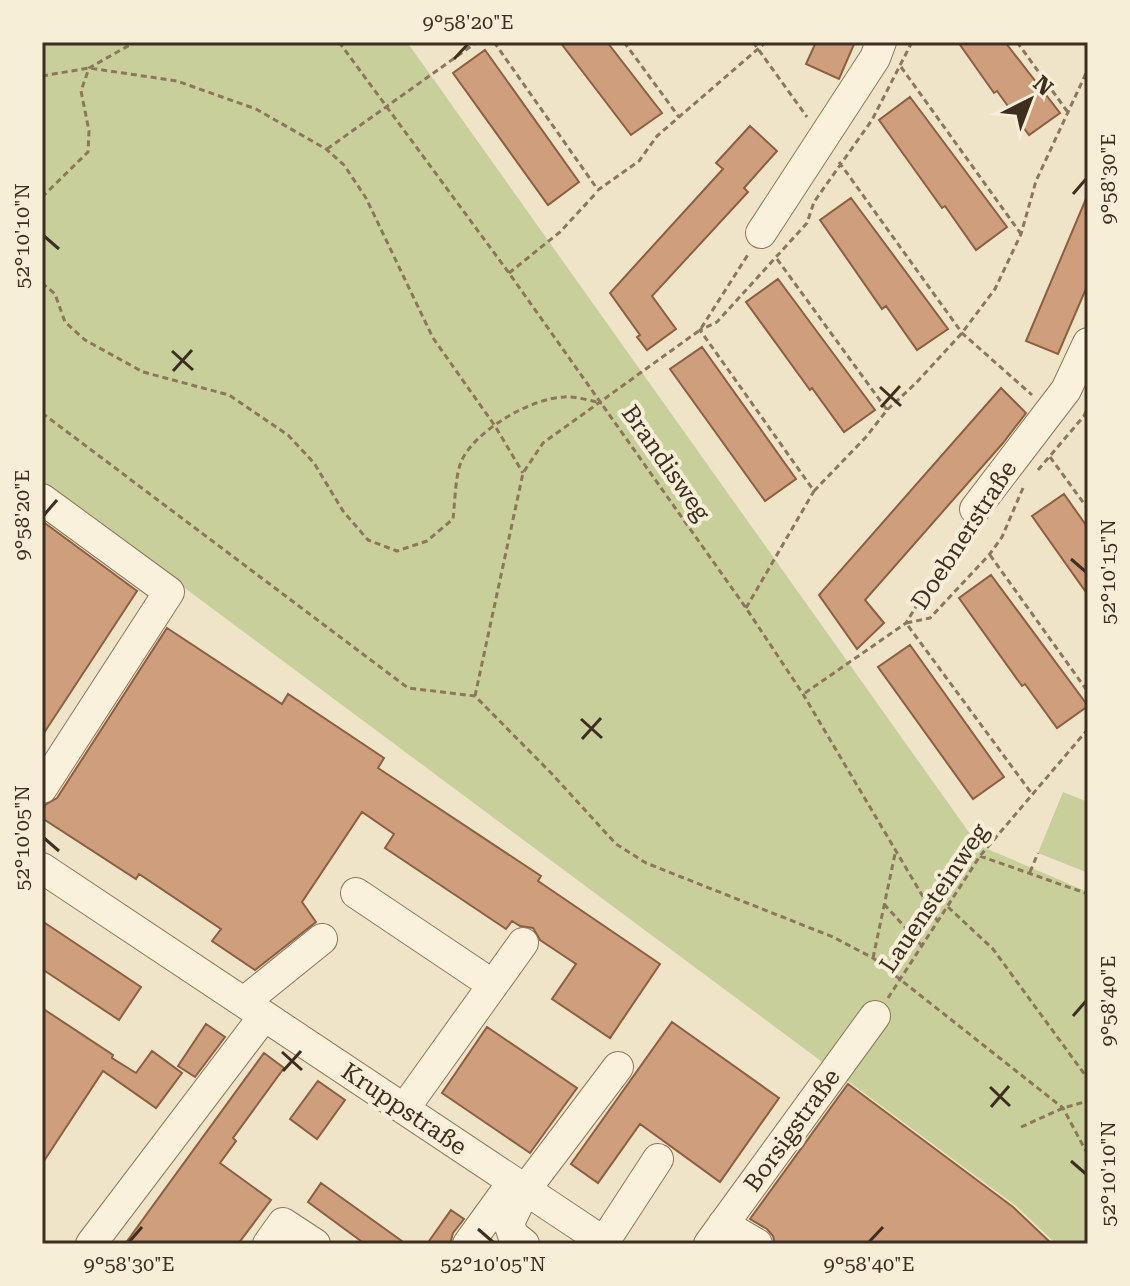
<svg xmlns="http://www.w3.org/2000/svg" width="1130" height="1286" font-family="'Roboto Serif',serif">
	<style>
		.green { fill: #c9cf9b }
		.building { fill: #cf9f7d; stroke: #8d5f41; stroke-width: 2 }
		.lines { fill: none; stroke-linecap: round; stroke-linejoin: round }
		.minor-casing { stroke: #8d765c; stroke-width: 32 }
		.path { stroke: #8d765c; stroke-width: 3; stroke-dasharray: 6 4; stroke-linecap: butt }
		.minor { stroke: #faf1dc; stroke-width: 30 }
		.ticks { fill: none; stroke: #3d2e20; stroke-width: 3 }
		.labels { text-anchor: middle; dominant-baseline: central; stroke-width: 8; stroke-linejoin: round; paint-order: stroke }
		.street-label { font-size: 24px; fill: #3d2e20; stroke: #f7eed8 }
		.neatline { fill: none; stroke: #3d2e20; stroke-width: 3 }
		.ticks-label { font-size: 20px; text-anchor: middle; fill: #3d2e20 }
	</style>
	<rect width="100%" height="100%" fill="#f0e4c8"/>
	<path class="green" d="M42 42H407L978 845 1088 892V1244H1056L1016 1206 42 482Z
		M1063 792 1088 802V873L1038 853Z"/>
	<path class="building" d="M560 42H607L662 113 631 135Z
		M816 42H855L839 79 806 64Z
		M958 42H1005L1060 113 1029 135 997 91 994 93Z
		M485 50 579 182 548 205 453 73Z
		M910 97 1007 227 976 250 945 206 942 208 879 120Z
		M750 126 777 151 744 188 748 192 652 296 676 329 647 350 637 337 640 335 610 293 723 169 716 163Z
		M1088 194V284L1058 354 1026 341Z
		M851 198 948 329 917 350 886 306 882 309 820 220Z
		M778 279 875 410 844 432 812 388 810 390 746 302Z
		M702 347 796 479 765 501 670 369Z
		M1001 388 1026 413 1003 443 865 600 884 623 857 649 819 595Z
		M1064 494 1088 528V595L1032 516Z
		M42 521 137 591 42 736Z
		M991 575 1088 706 1057 728 1025 684 1022 686 959 598Z
		M167 628 282 704 288 694 384 758 378 768 541 876 538 881 660 964 610 1038 552 999 576 964 540 940 533 928 520 926 512 921 506 929 385 848 394 834 362 812 302 902 316 922 255 970 212 941 221 929 139 874 136 879 42 818 45 805 57 798Z
		M910 645 1004 777 973 799 878 667Z
		M42 921 141 987 119 1020 42 969Z
		M42 1008 113 1055 112 1058 136 1073 152 1051 182 1073 156 1108 103 1071 42 1164Z
		M672 1022 779 1098 720 1182 640 1124 598 1183 571 1164Z
		M206 1024 225 1037 195 1077 178 1066Z
		M487 1027 577 1088 530 1153 442 1093Z
		M264 1053 284 1068 233 1138 236 1141 220 1163 271 1200 238 1244H125Z
		M318 1081 345 1100 317 1139 290 1119Z
		M848 1084 1013 1207 1052 1244H775L773 1236 767 1229 750 1219Z
		M321 1183 406 1244H365L308 1202Z
		M451 1210 464 1219 453 1233 450 1244H427Z"/>
	<g class="lines">
		<defs>
			<path id="minor" d="M761 233 875 58 881 42
				M42 499 169 592 42 788
				M975 509 1066 390 1088 343
				M42 868 607 1244
				M356 893 493 985
				M244 1002 322 939
				M404 1109 523 943
				M723 1224 757 1244
				M604 1242 658 1159
				M91 1244 264 1016
				M268 1244 283 1223 315 1244
				M468 1244 513 1182
				M524 1244 513 1235 509 1223 525 1190 618 1067
				M709 1244 875 1016"/>
		</defs>
		<use href="#minor" class="minor-casing"/>
		<path class="path" d="M339 42 509 273 746 608 803 694 938 922
			M494 42 598 190 639 161 657 136 766 42
			M624 42 679 117
			M753 42 807 117
			M912 42 872 120 814 202 807 223 717 322 700 330 814 491 866 437 887 410 916 383 962 333 995 289 1021 234 1036 181 1088 69
			M1017 42 1067 111
			M901 67 1021 234
			M42 76 89 68 177 81 256 109 326 149 344 165 366 198 433 338 495 426 523 473
			M327 149 477 42
			M839 162 962 333 1032 395
			M42 197 88 152 89 131 81 91 89 68 135 42
			M777 259 887 410
			M509 273 560 232 597 192
			M42 283 55 294 65 322 85 340 143 372 229 395 288 435 314 463 343 511 368 540 397 551 427 541 453 519C455 502 455 478 461 462 474 431 531 398 564 397 576 396 590 401 602 403
			M42 413 408 688 475 696 552 774 616 844 646 863 833 937 873 958 1063 1108 1088 1155
			M1050 457 1088 509
			M1038 470 1084 416 1088 407
			M1023 488 1002 537 989 555 930 618 906 623 1032 794
			M990 555 1088 692
			M746 608 814 491
			M805 693 906 623 963 530
			M475 696 523 473 543 443 700 330 749 253
			M980 856 1088 894
			M1030 872 1038 853
			M884 904 922 946
			M948 907 993 949 1088 1079
			M873 958 895 854
			M888 998 980 856 1088 729
			M1021 1127 1063 1108 1088 1101"/>
		<use href="#minor" class="minor"/>
	</g>
	<path class="ticks" d="M454 59 468 44M1073 194 1086 179M44 236 59 249M172 351 193 370M173 371 192 350M880 387 901 406M881 407 900 386M44 515 57 500M1071 559 1086 572M581 719 602 738M582 739 601 718M44 838 59 851M1073 1016 1086 1001M282 1052 302 1070M283 1071 301 1051M990 1087 1010 1106M991 1107 1009 1086M1071 1161 1086 1174M478 1229 493 1242M129 1242 142 1227M869 1242 883 1227"/>
	<g class="labels">
		<g class="street-label">
			<text transform="translate(666 463) rotate(55)">Brandisweg</text>
			<text transform="translate(964 535) rotate(-57)">Doebnerstraße</text>
			<text transform="translate(934 898) rotate(-56)">Lauensteinweg</text>
			<text transform="translate(404 1109) rotate(34)">Kruppstraße</text>
			<text transform="translate(792 1130) rotate(-54)">Borsigstraße</text>
		</g>
	</g>
	<rect width="1130" height="1286" fill="none" stroke="#f7eed8" stroke-width="88"/>
	<g transform="translate(1030 100) rotate(42)" stroke="#f7eed8" stroke-width="6" paint-order="stroke">
	<path d="M0-6L14 30L0 20L-14 30Z" fill="#3d2e20"/>
	<text y="-12" font-size="22" font-weight="bold" text-anchor="middle" fill="#3d2e20">N</text>
	</g>
	<rect x="44" y="44" width="1042" height="1198" class="neatline"/>
	<g class="ticks-label">
		<text x="468" y="29">9°58'20"E</text>
		<text transform="translate(1108 179) rotate(-90)" y="7">9°58'30"E</text>
		<text transform="translate(22 236) rotate(-90)" y="7">52°10'10"N</text>
		<text transform="translate(22 515) rotate(-90)" y="7">9°58'20"E</text>
		<text transform="translate(1108 572) rotate(-90)" y="7">52°10'15"N</text>
		<text transform="translate(22 838) rotate(-90)" y="7">52°10'05"N</text>
		<text transform="translate(1108 1001) rotate(-90)" y="7">9°58'40"E</text>
		<text transform="translate(1108 1174) rotate(-90)" y="7">52°10'10"N</text>
		<text x="129" y="1271">9°58'30"E</text>
		<text x="493" y="1271">52°10'05"N</text>
		<text x="869" y="1271">9°58'40"E</text>
	</g>
</svg>
